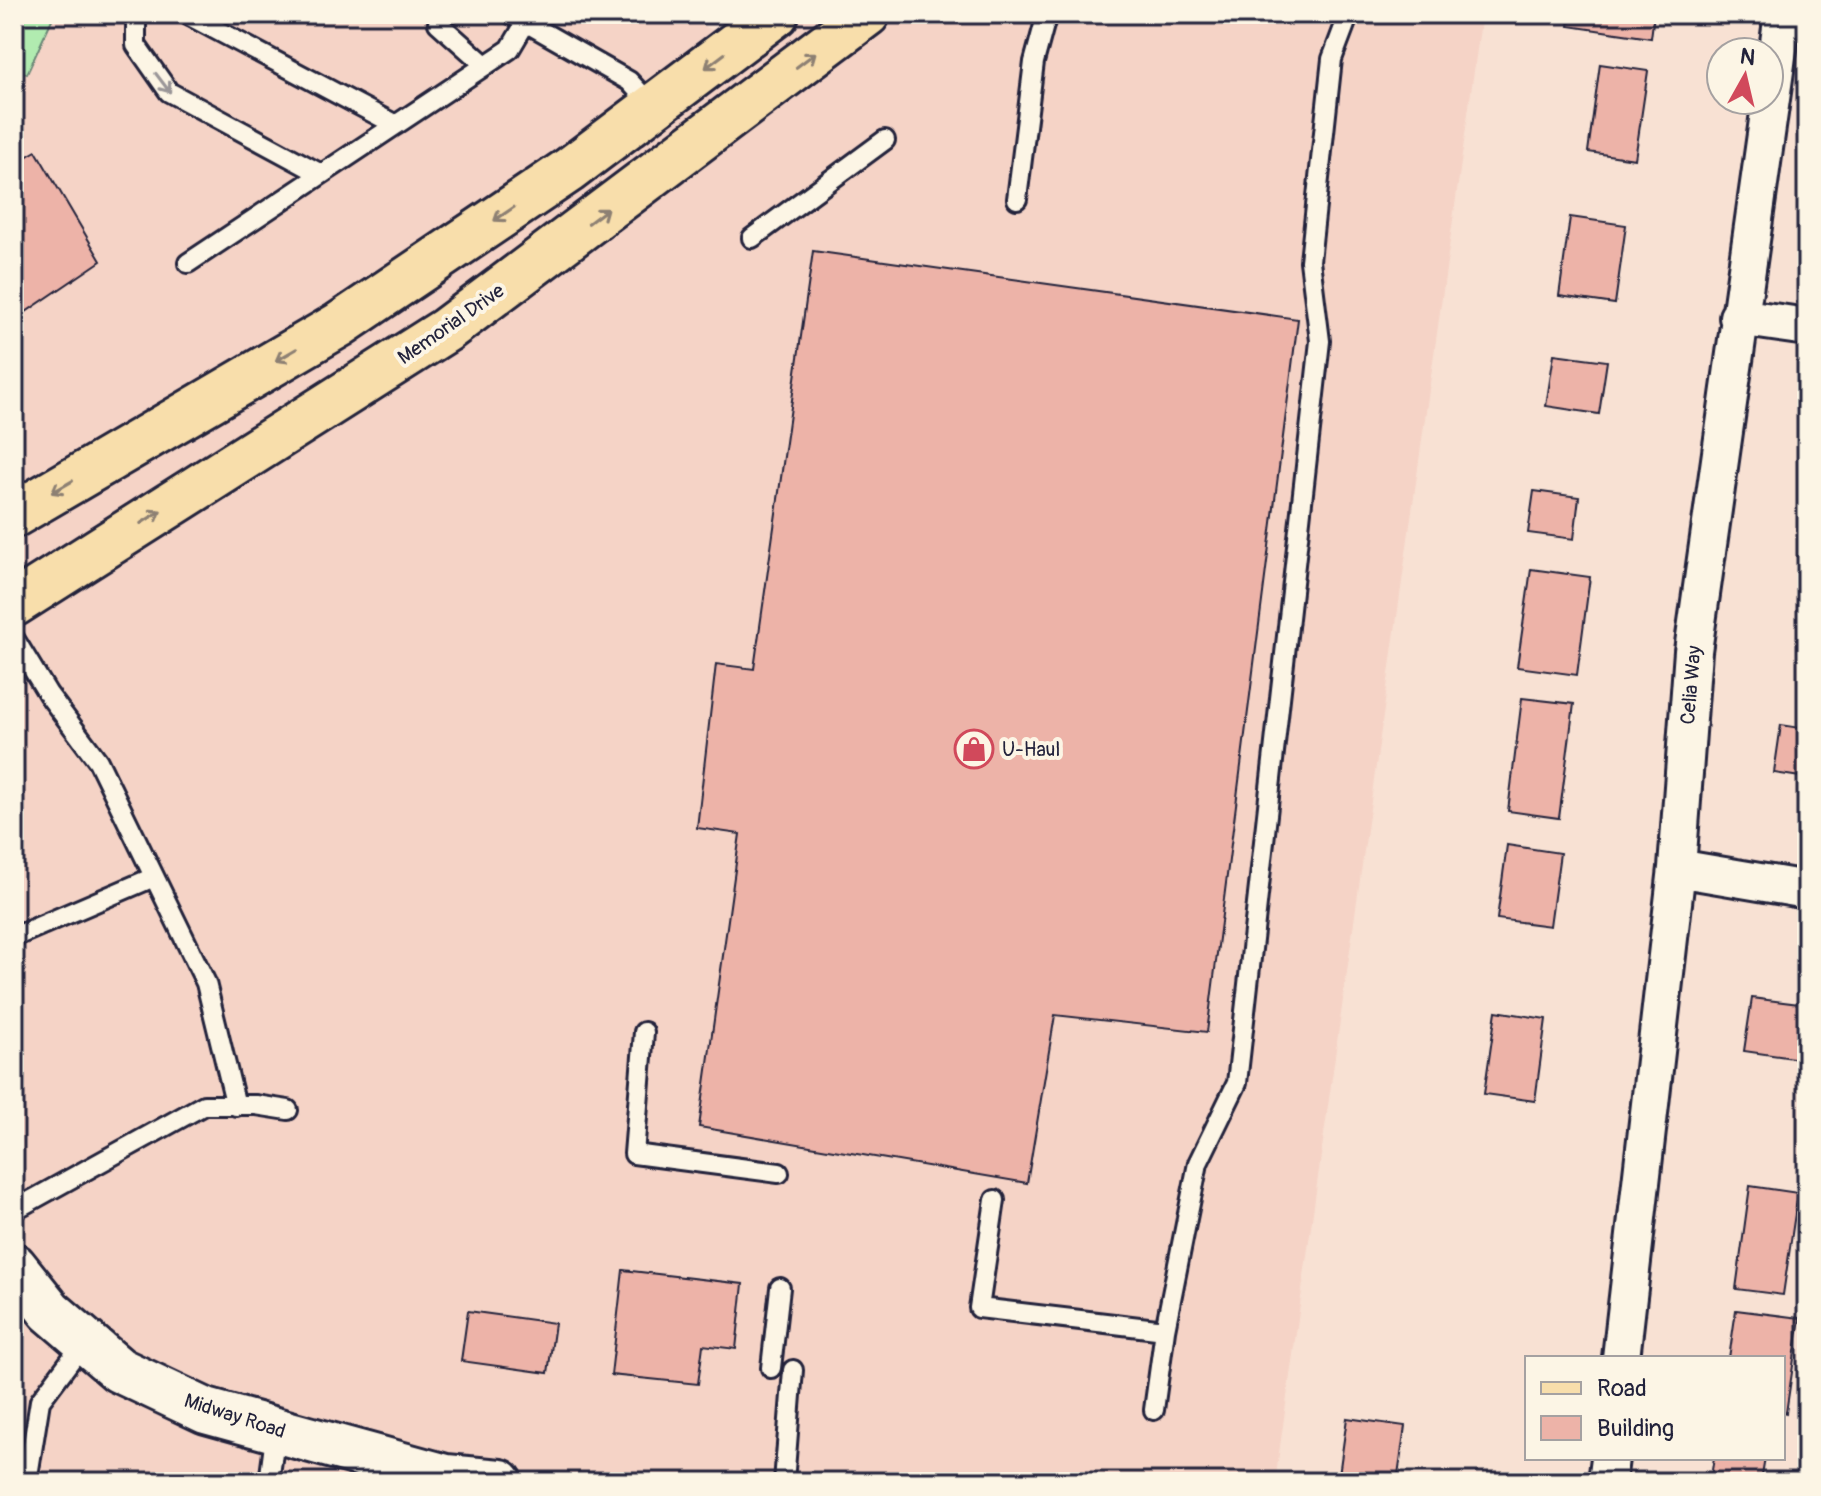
<svg xmlns="http://www.w3.org/2000/svg" width="1821" height="1496" font-family="Pangolin,sans-serif">
	<style>
		.built { fill: #f5d3c6 }
		.green { fill: #b1ebb0; stroke: #6a8676; stroke-width: 2 }
		.building { fill: #edb3a8; stroke: #22223b; stroke-width: 2 }
		.lines { fill: none; stroke-linecap: round; stroke-linejoin: round }
		.service-casing { stroke: #22223b; stroke-width: 24 }
		.minor-casing { stroke: #22223b; stroke-width: 42 }
		.tertiary-casing { stroke: #22223b; stroke-width: 50 }
		.primary-casing { stroke: #22223b; stroke-width: 50 }
		.service { stroke: #fcf5e5; stroke-width: 18 }
		.minor { stroke: #fcf5e5; stroke-width: 36 }
		.tertiary { stroke: #fcf5e5; stroke-width: 44 }
		.primary { stroke: #f8deab; stroke-width: 44 }
		.oneway { stroke: #8d8073 }
		.oneway2 { stroke: #9a9698 }
		.labels { text-anchor: middle; dominant-baseline: central; stroke-width: 8; stroke-linejoin: round; paint-order: stroke }
		.street-label { font-size: 20px; fill: #22223b; stroke: #fcf5e5 }
		.poi-label { font-size: 20px; fill: #22223b; stroke: #fcf5e5; text-anchor: start }
	</style>
	<rect width="100%" height="100%" fill="#f8e1d3"/>
	<filter id="ink" filterUnits="userSpaceOnUse"><feTurbulence type="fractalNoise" baseFrequency=".0125" numOctaves="2"/><feDisplacementMap in="SourceGraphic" scale="16" xChannelSelector="R" yChannelSelector="G"/><feConvolveMatrix kernelMatrix="1 2 1 2 8 2 1 2 1" color-interpolation-filters="sRGB"/></filter>
	<g filter="url(#ink)">
		<path class="built" d="M14 14H679L747 47 789 14H1482L1275 1482H14Z"/>
		<path class="green" d="M14 14 54 15 27 74 14 68Z"/>
		<path class="building" d="M1571 14H1654L1651 38 1569 26Z
			M1600 64 1648 71 1635 159 1588 152Z
			M36 151 101 261 14 320V164Z
			M1570 217 1626 225 1615 304 1559 296Z
			M813 251 1298 319 1207 1032 1055 1015 1027 1183 699 1127 740 834 697 828 716 664 754 669Z
			M1554 354 1607 361 1599 414 1546 406Z
			M1534 491 1579 497 1574 539 1528 533Z
			M1531 569 1590 577 1577 675 1517 667Z
			M1522 698 1574 704 1559 818 1508 811Z
			M1781 725 1807 729V778L1774 773Z
			M1507 845 1560 853 1550 926 1497 919Z
			M1752 998 1807 1005V1060L1744 1051Z
			M1496 1011 1546 1019 1535 1101 1484 1094Z
			M1750 1186 1798 1193 1783 1295 1736 1289Z
			M623 1270 743 1284 736 1349 703 1345 698 1384 611 1375Z
			M1736 1310 1800 1318 1786 1413 1783 1412V1358H1729Z
			M468 1311 555 1323 548 1373 461 1361Z
			M1347 1418 1405 1426 1397 1482H1338Z
			M1714 1458H1765L1761 1482H1710Z"/>
		<g class="lines">
			<defs>
				<path id="service" d="M136 14V45L169 92 321 174
					M186 14 396 125
					M511 14 629 81 654 108
					M438 23 485 65
					M1017 199 1034 62 1047 14
					M752 238 885 140
					M188 263 510 49 526 22
					M14 638 48 694 98 761 206 983 236 1106
					M14 937 154 877
					M644 1032 634 1154 779 1173
					M995 1200 979 1308 1165 1330
					M14 1210 204 1105H256L288 1110
					M771 1368 780 1288
					M1154 1410 1165 1330 1198 1163 1237 1083 1320 341 1310 261 1332 59 1349 14
					M27 1482 40 1401 85 1341
					M269 1482 276 1430
					M784 1482 793 1370"/>
				<path id="minor" d="M1738 317 1807 327
					M1677 868 1807 890
					M1621 1358 1677 868 1693 651 1783 14
					M1607 1482 1610 1458"/>
				<path id="tertiary" d="M14 1266 50 1311 119 1370 206 1411 446 1477 500 1482"/>
				<path id="primary" d="M14 515 339 325 569 170 776 14
					M14 604 446 330 867 14"/>
			</defs>
			<use href="#service" class="service-casing"/>
			<use href="#minor" class="minor-casing"/>
			<use href="#tertiary" class="tertiary-casing"/>
			<use href="#primary" class="primary-casing"/>
			<use href="#service" class="service"/>
			<use href="#minor" class="minor"/>
			<use href="#tertiary" class="tertiary"/>
			<use href="#primary" class="primary"/>
		</g>
		<defs><path id="oneway-shaft" d="M-6 0H5M1.5-3L5.5 0L1.5 3" fill="none" stroke-width="1.6" stroke-linecap="round" stroke-linejoin="round" transform="scale(2)"/></defs>
		<g class="oneway">
			<use href="#oneway-shaft" transform="translate(806 60) rotate(-37)"/>
			<use href="#oneway-shaft" transform="translate(715 61) rotate(143)"/>
			<use href="#oneway-shaft" transform="translate(504 214) rotate(146)"/>
			<use href="#oneway-shaft" transform="translate(598 216) rotate(-37)"/>
			<use href="#oneway-shaft" transform="translate(286 355) rotate(150)"/>
			<use href="#oneway-shaft" transform="translate(62 487) rotate(150)"/>
			<use href="#oneway-shaft" transform="translate(151 517) rotate(-32)"/>
		</g>
		<use class="oneway2" href="#oneway-shaft" transform="translate(163 83) rotate(53)"/>
	</g>
	<defs>
		<symbol id="shop-ring" viewBox="-11 -11 22 22"><circle r="9.5" fill="#fcf5e5" stroke="#d1495b" stroke-width="1.5"/><path d="M-5-2.5h2.3a2.7 3.5 0 0 1 5.4 0H5L5.5 6h-11ZM-1.5-2.5h3a1.5 2.3 0 0 0-3 0Z" fill="#d1495b"/></symbol>
	</defs>
	<g fill-rule="evenodd">
		<use href="#shop-ring" x="952" y="727" width="44" height="44"/>
	</g>
	<g class="labels">
		<g class="street-label">
			<text transform="translate(451 324) rotate(-35)">Memorial Drive</text>
			<text transform="translate(1691 685) rotate(-85)">Celia Way</text>
			<text transform="translate(235 1416) rotate(18)">Midway Road</text>
		</g>
		<g class="poi-label">
			<text x="1002" y="749">U-Haul</text>
		</g>
	</g>
	<rect width="1821" height="1496" fill="none" stroke="#fcf5e5" stroke-width="48"/>
	<rect x="24" y="24" width="1773" height="1448" fill="none" stroke="#22223b" stroke-width="3" filter="url(#ink)"/>
	<rect x="1525" y="1356" width="260" height="104" fill="#fcf5e5" stroke="#a5a1a1" stroke-width="2"/>
	<rect x="1541" y="1382" width="40" height="12" fill="#f8deab" stroke="#a5a1a1" stroke-width="2"/>
	<text x="1597" y="1396" font-size="24" fill="#22223b">Road</text>
	<rect x="1541" y="1416" width="40" height="24" fill="#edb3a8" stroke="#a5a1a1" stroke-width="2"/>
	<text x="1597" y="1436" font-size="24" fill="#22223b">Building</text>
	<g transform="translate(1745 76) rotate(8)"><circle r="38" fill="#fcf5e5" stroke="#a5a1a1" stroke-width="2"/>
	<path d="M0-6L14 30L0 20L-14 30Z" fill="#d1495b"/>
	<text y="-12" font-size="22" font-weight="bold" text-anchor="middle" fill="#22223b">N</text>
	</g>
</svg>
